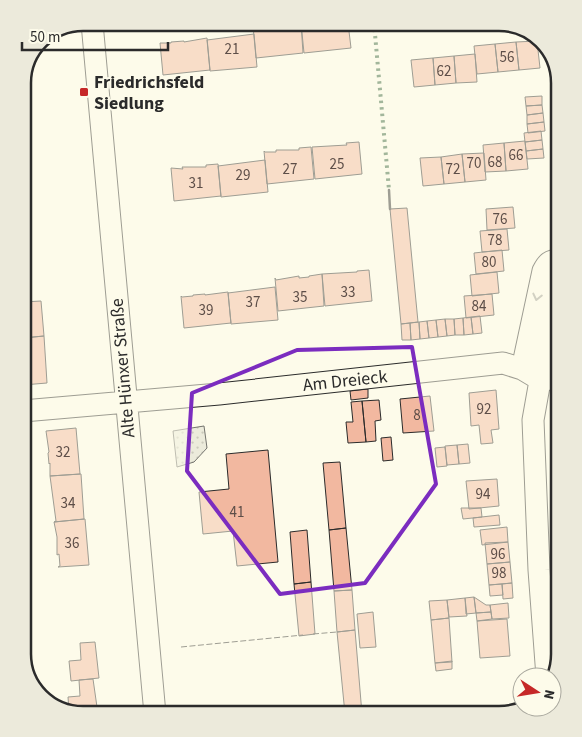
<svg xmlns="http://www.w3.org/2000/svg" width="582" height="737" font-family="'Source Sans 3',sans-serif">
	<style>
		.park { fill: url(#park-dots); stroke: #74746e }
		.building { fill: #f2b8a0; stroke: #2b2b2b }
		.lines { fill: none; stroke-linecap: round; stroke-linejoin: round }
		.minor-casing { stroke: #2b2b2b; stroke-width: 23 }
		.minor { stroke: #fdfbea; stroke-width: 21 }
		.hedge { stroke: #34623c; stroke-width: 4; stroke-dasharray: 2.5 4; stroke-linecap: butt }
		.fence { stroke: #2b2b2b; stroke-width: 1; stroke-dasharray: 6 2.5; stroke-linecap: butt }
		.wall { stroke: #2b2b2b; stroke-width: 2.5 }
		.oneway { stroke: #9e9d94 }
		.marked { fill: none; stroke: #7b2cbf; stroke-width: 4; stroke-linejoin: round }
		.poi-dot { fill: #c62828; stroke: #fdfbea; stroke-width: 2 }
		.labels { text-anchor: middle; dominant-baseline: central; stroke-width: 4; stroke-linejoin: round; paint-order: stroke }
		.number-label { font-size: 15px; fill: #5d4e48 }
		.poi-label { font-size: 18px; font-weight: bold; fill: #2b2b2b; stroke: #fdfbea; text-anchor: start }
		.street-label { font-size: 18px; fill: #2b2b2b; stroke: #fdfbea }
		.rim { fill: none; stroke: #2b2b2b; stroke-width: 2.5 }
	</style>
	<defs>
		<pattern id="park-dots" width="8" height="8" patternUnits="userSpaceOnUse" patternTransform="scale(1.25)"><rect width="8" height="8" fill="#ecebdb"/><path d="M2 2h.1M6 6h.1" fill="none" stroke="#cbcabc" stroke-width="1.8" stroke-linecap="round"/></pattern>
	</defs>
	<rect width="100%" height="100%" fill="#fdfbea"/>
	<path class="park" d="M204 426 207 448 194 462 177 467 173 431Z"/>
	<path class="building" d="M277 23 278 25 301 23 303 53 256 58 253 26H265V24Z
		M301 23H348L351 48 304 53Z
		M254 34 257 67 210 71 207 40Z
		M207 38 210 70 163 75 160 43H171V42L184 41V42Z
		M537 41 540 68 519 70 516 42Z
		M516 42 519 70 498 72 495 44Z
		M495 44 498 72 477 74 474 46Z
		M475 54 477 82 456 83 454 56Z
		M454 56 456 83 435 85 433 58Z
		M433 58 435 85 414 87 411 60Z
		M542 96V105L526 106 525 97Z
		M542 105 543 113 527 115 526 106Z
		M543 113 544 122 527 124V115Z
		M544 122 545 131 528 133 527 124Z
		M541 131 542 140 525 142 524 133Z
		M542 140 543 149 526 151 525 142Z
		M525 141 528 169 506 171 504 143Z
		M359 142 362 174 315 179 312 147 347 145 346 143Z
		M504 143 506 171 485 172 483 145Z
		M311 147 314 179 267 184 264 151 265 152H276V150H299V148Z
		M543 149 544 158 527 159 526 151Z
		M484 153 486 180 465 182 462 154Z
		M462 154 465 182 444 184 441 157Z
		M441 157 444 184 423 186 420 158Z
		M265 160 268 192 221 197 218 166Z
		M218 164 221 196 174 201 171 168 183 169 182 167H206V165Z
		M513 207 515 228 487 230 486 209Z
		M407 208 418 322 401 324 390 209Z
		M507 229 509 250 482 252 480 231Z
		M502 250 504 271 476 274 474 253Z
		M369 270 372 301 325 306 322 274 357 272V271Z
		M497 272 499 293 472 296 470 275Z
		M322 274 324 306 278 311 275 278 276 280 299 276V278L309 277V276Z
		M275 287 278 320 231 324 228 293Z
		M228 292 231 323 184 328 181 296 182 297 193 296V295L205 294V295Z
		M492 294 494 315 466 318 464 296Z
		M41 301 44 336 23 338V302Z
		M480 316 482 333 473 334 471 317Z
		M471 317 473 334 464 335 463 318Z
		M463 318 464 335H455L454 319Z
		M445 319H454L455 335 447 336Z
		M445 319 447 336 438 337 436 320Z
		M436 320 438 337 429 338 427 321Z
		M427 321 429 338 420 339 419 322Z
		M419 322 420 339 411 340 410 323Z
		M410 323 411 340H402L401 324Z
		M44 336 47 383 23 385V338Z
		M368 389V398L351 400 350 391Z
		M496 390 499 429 491 430 493 443 481 444 479 425 471 426 469 393Z
		M430 396 434 431 403 433 400 399Z
		M379 400 381 420 375 421 376 441 366 442 362 401Z
		M362 401 366 442 348 443 346 422H353L351 402Z
		M76 428 80 474 50 476V463L49 464 48 453 49 452 46 431Z
		M391 437 393 460 383 461 381 438Z
		M468 444 470 463 459 464 457 445Z
		M457 445 459 464 447 465 445 446Z
		M445 447 447 466 437 467 435 448Z
		M268 450 278 562 237 566 233 531 203 534 199 492 229 489 226 454Z
		M340 462 346 528 329 530 323 463Z
		M81 474 84 519 54 522 56 521 50 476Z
		M497 479 499 506 469 509 466 481Z
		M461 508H481L482 517 463 519Z
		M499 515 500 525 474 527 473 518Z
		M85 519 89 565 58 567 60 566 59 554 57 555V537L54 522Z
		M507 527 508 542 482 545 480 530Z
		M346 528 352 590 334 591 329 530Z
		M307 530 311 582 294 584 290 532Z
		M508 542 510 562 487 564 485 543Z
		M510 562 512 583 489 585 487 564Z
		M311 582 315 634 299 636 294 584Z
		M512 583 513 598 503 599 502 584Z
		M502 584 503 595 490 596 489 585Z
		M352 590 355 630 337 632 334 591Z
		M474 597 476 613 466 614 465 598Z
		M474 597 486 605H490L491 612 476 613Z
		M465 598 467 616 449 617 447 600Z
		M447 600 449 618 431 620 429 601Z
		M508 603 509 618 492 619 490 605Z
		M373 612 376 647 360 648 357 614Z
		M491 612 492 619 477 621 476 613Z
		M449 618 452 662 435 663 431 620Z
		M507 619 510 656 480 658 477 621Z
		M355 630 362 714H345L337 632Z
		M95 642 99 678 71 681 69 661 81 660 80 643Z
		M452 661V669L436 671 435 663Z
		M93 679 98 714H80L69 711 68 697 80 696 79 680Z"/>
	<g class="lines">
		<defs>
			<path id="minor" d="M92 23 155 714
				M522 369 543 271C547 263 550 260 559 260
				M23 411 219 394 503 363 522 369 537 378 559 380
				M547 677 539 570 533 420 559 274"/>
		</defs>
		<use href="#minor" class="minor-casing"/>
		<use href="#minor" class="minor"/>
		<path class="hedge" d="M374 23 389 190"/>
		<path class="fence" d="M313 634 337 632
			M181 647 303 635"/>
		<path class="wall" d="M389 190 390 209"/>
	</g>
	<defs><path id="oneway-chevron" d="M-2-3.5L2.5 0L-2 3.5" fill="none" stroke-width="1.6" stroke-linecap="round" stroke-linejoin="round" transform="scale(1.25)"/></defs>
	<use class="oneway" href="#oneway-chevron" transform="translate(537 297) rotate(103)"/>
	<path d="M0 0H582V737H0ZM412 347 436 484 365 583 280 594 187 471 192 393 297 350Z" fill="#fdfbea" fill-opacity=".55" fill-rule="evenodd"/>
	<path class="marked" d="M412 347 436 484 365 583 280 594 187 471 192 393 297 350Z"/>
	<rect class="poi-dot" x="79" y="87" width="10" height="10" rx="2.5"/>
	<g class="labels">
		<g class="number-label">
			<text x="232" y="49">21</text>
			<text x="507" y="57">56</text>
			<text x="444" y="71">62</text>
			<text x="516" y="155">66</text>
			<text x="495" y="162">68</text>
			<text x="474" y="163">70</text>
			<text x="337" y="164">25</text>
			<text x="290" y="169">27</text>
			<text x="453" y="169">72</text>
			<text x="243" y="175">29</text>
			<text x="196" y="183">31</text>
			<text x="500" y="219">76</text>
			<text x="495" y="240">78</text>
			<text x="489" y="262">80</text>
			<text x="348" y="292">33</text>
			<text x="300" y="297">35</text>
			<text x="253" y="302">37</text>
			<text x="479" y="306">84</text>
			<text x="206" y="310">39</text>
			<text x="484" y="409">92</text>
			<text x="417" y="415">8</text>
			<text x="63" y="452">32</text>
			<text x="483" y="494">94</text>
			<text x="68" y="503">34</text>
			<text x="237" y="512">41</text>
			<text x="72" y="543">36</text>
			<text x="498" y="554">96</text>
			<text x="499" y="573">98</text>
		</g>
		<g class="poi-label">
			<text x="94" y="82">Friedrichsfeld<tspan x="94" dy="21">Siedlung</tspan></text>
		</g>
		<g class="street-label">
			<text transform="translate(123 368) rotate(-95)">Alte Hünxer Straße</text>
			<text transform="translate(345 381) rotate(-6)">Am Dreieck</text>
		</g>
	</g>
	<path d="M0 0H582V737H0ZM83 31H499A52 52 0 0 1 551 83V654A52 52 0 0 1 499 706H83A52 52 0 0 1 31 654V83A52 52 0 0 1 83 31Z" fill="#eceadb" fill-rule="evenodd"/>
	<path class="rim" d="M83 31H499A52 52 0 0 1 551 83V654A52 52 0 0 1 499 706H83A52 52 0 0 1 31 654V83A52 52 0 0 1 83 31Z"/>
	<g transform="translate(537 692) rotate(102)"><circle r="24" fill="#fdfbea" stroke="#a9a89e"/>
	<path d="M0-4L9 19L0 12L-9 19Z" fill="#c62828"/>
	<text y="-8" font-size="14" font-weight="bold" text-anchor="middle" fill="#2b2b2b">N</text>
	</g>
	<path d="M22 42v8h146v-8" fill="none" stroke="#2b2b2b" stroke-width="2.5"/>
	<text x="30" y="42" font-size="15" fill="#2b2b2b" stroke="#fdfbea" stroke-width="4" paint-order="stroke">50 m</text>
</svg>
